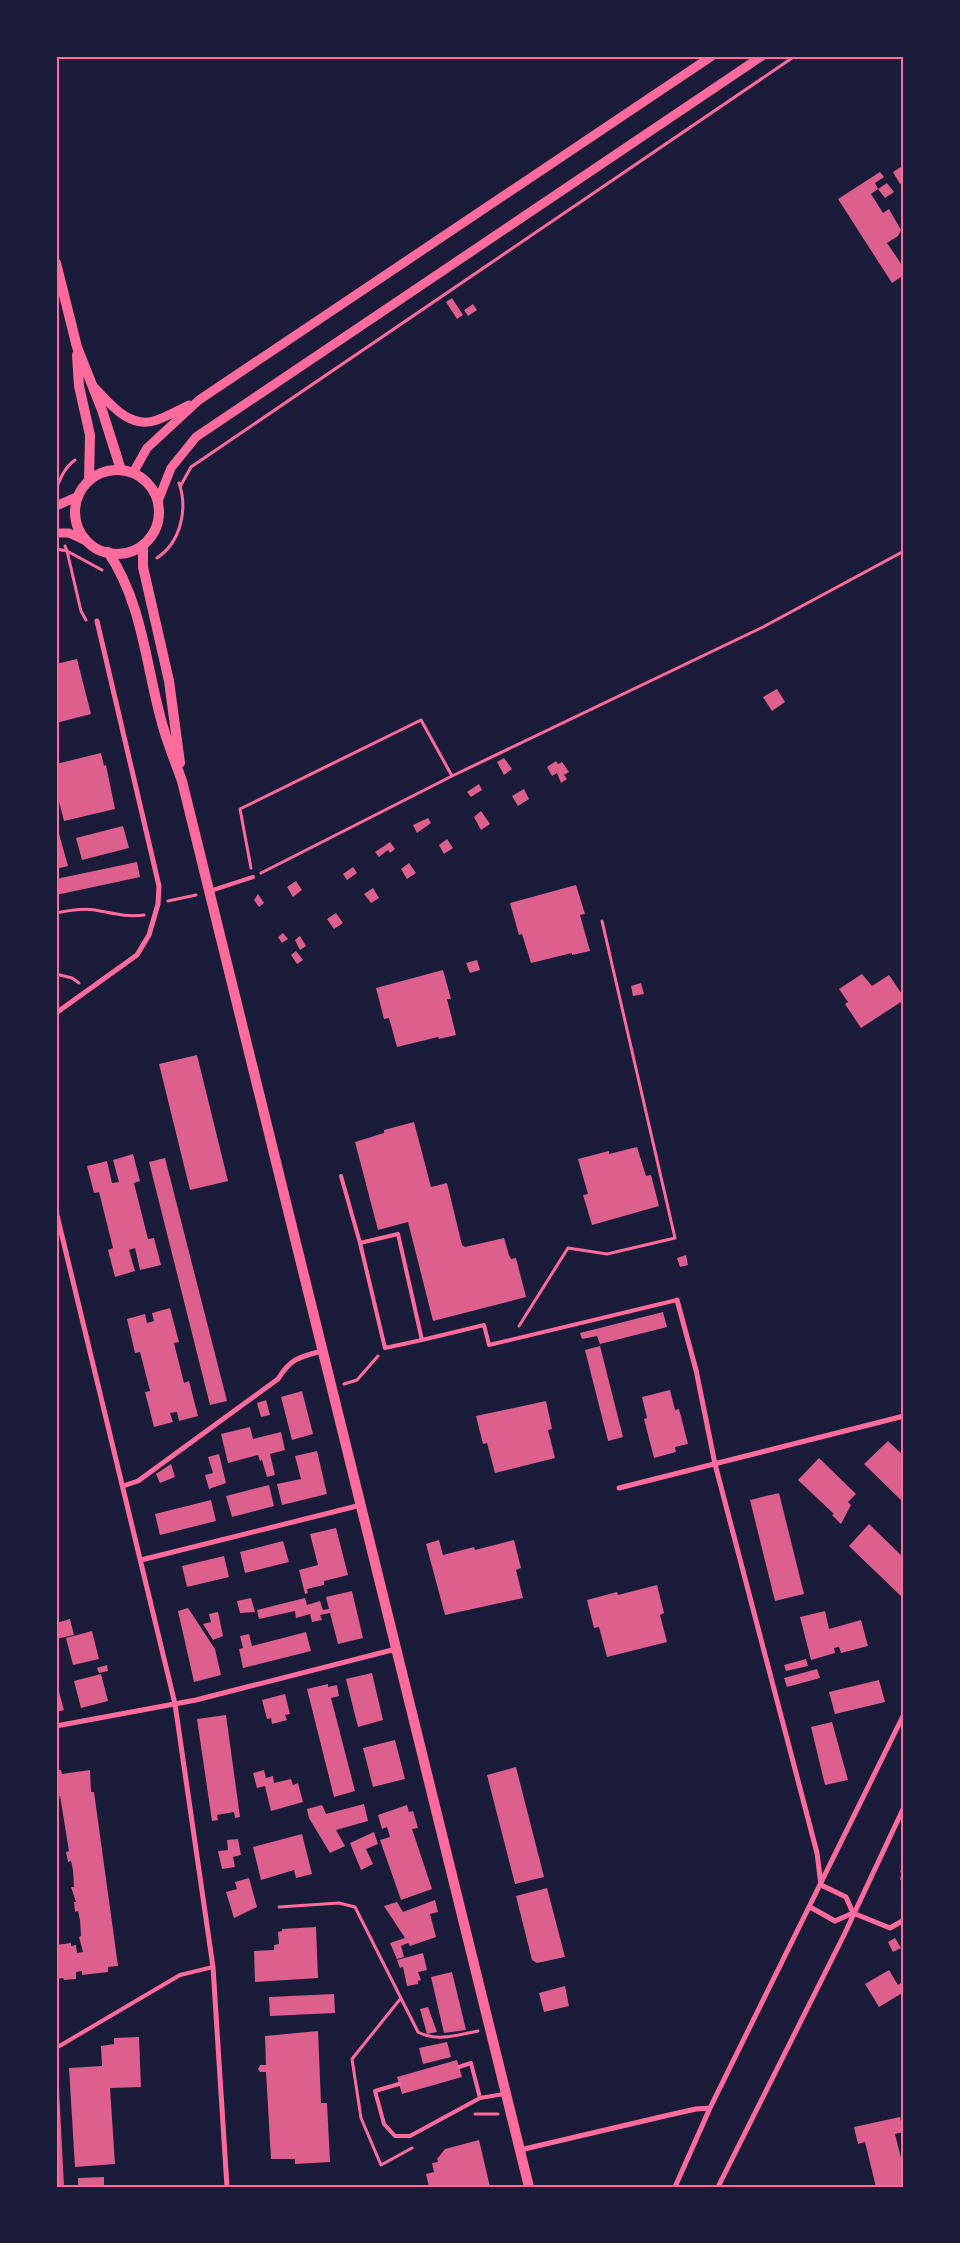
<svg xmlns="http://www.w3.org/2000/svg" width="960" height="2243" font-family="Signika,sans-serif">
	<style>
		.building { fill: #dd5f8e }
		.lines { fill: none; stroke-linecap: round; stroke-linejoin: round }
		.path { stroke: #ff6b9d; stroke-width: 3 }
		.service { stroke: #ff6b9d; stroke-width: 4 }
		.minor { stroke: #ff6b9d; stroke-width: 5 }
		.tertiary { stroke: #ff6b9d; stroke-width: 9 }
		.secondary { stroke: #ff6b9d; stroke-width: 10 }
		.neatline { fill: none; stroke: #ff6b9d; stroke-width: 2 }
	</style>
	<rect width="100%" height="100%" fill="#1b1b3a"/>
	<path class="building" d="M904 165V181L900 184 893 172Z
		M880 172 884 177 875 183 878 189 887 183 894 192 885 198 878 189 871 194 883 213 889 209 901 230 898 236 887 243 904 268V275L892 283 838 199Z
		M452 298 463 315 457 319 446 302Z
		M473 304 477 310 468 316 464 310Z
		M77 659 91 714 56 723V664Z
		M777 689 785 702 772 711 763 697Z
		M101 753 104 766 106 765 115 809 64 821 56 790V764Z
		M504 758 512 769 504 775 497 762Z
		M556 761 558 764 562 762 569 772 564 775 567 779 561 783 557 773 552 776 547 767Z
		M479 784 482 790 471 797 467 792Z
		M524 789 529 799 518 806 512 796Z
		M481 811 490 824 481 830 474 817Z
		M428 818 431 823 417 833 413 825Z
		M56 823 68 866 56 869Z
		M123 826 129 848 82 860 76 838Z
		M447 839 453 848 444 854 439 845Z
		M390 842 395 849 390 853 388 850 379 857 375 852Z
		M137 862 140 877 56 895V879Z
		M409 863 416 873 407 879 401 869Z
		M353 867 357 873 347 880 343 874Z
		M296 881 302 890 293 897 287 887Z
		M576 885 585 914 580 915 590 951 572 955V953L531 963 522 934 519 935 510 903Z
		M373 888 379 898 371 903 364 894Z
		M258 894 264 903 259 907 254 900Z
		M336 913 343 923 334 929 327 919Z
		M283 933 288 939 282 943 278 937Z
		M300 936 306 946 300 950 295 940Z
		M296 951 303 960 297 964 291 955Z
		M477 960 480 970 470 973 466 963Z
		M443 970 451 999H447L456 1035 439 1039 438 1037 397 1047 389 1018 384 1019 376 988Z
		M862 974 872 986 889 975 904 997V1000L861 1028 845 1004 848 1002 839 989Z
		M641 983 644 994 633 996 631 986Z
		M197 1055 228 1181 190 1190 159 1064Z
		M414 1122 431 1187 447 1183 462 1245 465 1247 504 1238 509 1255 511 1259 516 1258 526 1297 433 1321 408 1222 378 1230 355 1142 384 1133V1130Z
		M637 1147 646 1176 651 1175 659 1206 592 1225 583 1195 588 1194 578 1159 609 1151V1154Z
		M133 1154 140 1181 134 1183 148 1239 154 1238 161 1265 140 1270 135 1248 129 1250 135 1271 115 1277 108 1250 113 1248 99 1192 94 1193 87 1166 107 1161 112 1183 119 1182 113 1160Z
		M165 1158 227 1401 210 1405 149 1162Z
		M686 1255 688 1265 680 1267 677 1258Z
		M170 1308 179 1342 174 1343 184 1383 189 1381 198 1416 179 1421 177 1412 170 1413 173 1422 154 1427 145 1392 150 1391 140 1352 135 1353 127 1319 145 1314 147 1323 154 1321 152 1313Z
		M663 1312 667 1327 600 1344 597 1336 582 1339 580 1333Z
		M600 1346 623 1437 608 1441 585 1350Z
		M670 1390 675 1410 679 1409 688 1444 675 1447 676 1452 654 1458 644 1419 647 1418 642 1397Z
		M302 1391 313 1434 292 1440 281 1397Z
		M266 1400 270 1415 261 1417 257 1403Z
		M546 1401 552 1429 548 1430 555 1458 495 1473 487 1443 483 1444 476 1416Z
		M250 1427 253 1439 281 1432 285 1450 270 1454 275 1475 267 1477 262 1460 260 1461 258 1455 228 1463 221 1434Z
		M888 1441 904 1456V1503L864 1464Z
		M317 1451 327 1494 282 1505 277 1484 301 1479 295 1456Z
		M219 1454 226 1483 209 1489 205 1475 213 1473 208 1457Z
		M819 1458 856 1494 848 1502 851 1505 841 1524 832 1515 834 1514 798 1480Z
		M171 1464 175 1477 160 1483 156 1474Z
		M269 1485 274 1506 232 1517 226 1496Z
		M779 1493 804 1594 775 1601 750 1500Z
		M211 1500 216 1521 160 1535 155 1514Z
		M869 1524 904 1558V1599L849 1546Z
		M336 1528 348 1575 324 1581V1585L307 1589 308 1593 305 1594 299 1570 318 1565 310 1534Z
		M439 1540 443 1555 474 1547 475 1550 514 1540 521 1568 516 1570 523 1598 445 1615 426 1544Z
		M283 1541 289 1562 245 1573 240 1552Z
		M224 1556 229 1577 187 1587 182 1566Z
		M657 1585 664 1613 660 1615 667 1642 607 1657 599 1627 594 1628 587 1600 617 1592 618 1595Z
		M352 1591 363 1638 338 1644 330 1613 320 1615 322 1620 312 1622 310 1614 296 1618 295 1611 259 1619 257 1610 305 1598 307 1605 320 1601 323 1610 329 1609 326 1597Z
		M251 1598 255 1612 240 1613 237 1601Z
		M188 1608 215 1649 221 1675 194 1682 178 1611Z
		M825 1611 829 1629 861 1620 868 1646 841 1653 839 1647 834 1648 835 1653 811 1660 800 1617Z
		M218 1612 223 1636 213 1640 203 1624 211 1622 209 1614Z
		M70 1619 74 1635 56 1639V1623Z
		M92 1631 99 1659 73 1665 66 1638Z
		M306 1632 311 1651 243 1668 239 1649 243 1648 240 1636 249 1634 252 1646Z
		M806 1659 808 1666 786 1671 784 1665Z
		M107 1665 108 1671 99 1673 97 1668Z
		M817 1669 820 1678 787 1687 784 1678Z
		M372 1673 383 1720 358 1727 346 1679Z
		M101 1674 108 1701 81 1708 74 1681Z
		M879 1680 885 1702 835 1714 829 1692Z
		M56 1681 64 1710 56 1712Z
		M328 1684V1687L337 1685 339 1696 331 1698 355 1791 334 1797 307 1689Z
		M285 1694 290 1714 285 1715 287 1720 272 1724 271 1718 267 1719 262 1700Z
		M226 1715 240 1817 235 1818 234 1812 217 1815 218 1820 212 1821 197 1719Z
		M832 1722 848 1780 825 1785 811 1727Z
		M395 1740 405 1779 373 1787 363 1748Z
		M516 1767 544 1877 515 1884 487 1775Z
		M56 1770H61L62 1774 90 1770 91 1792H94L118 1966 108 1967V1972L82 1975V1971L76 1972V1979L64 1980 63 1978 56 1979V1945L71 1943V1946L76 1945 77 1953 83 1952 79 1937 81 1936 80 1920 78 1911 75 1912 74 1902H76L71 1887H74L73 1870 71 1861 68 1862 66 1852 69 1851 60 1796H56Z
		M264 1770 266 1778 273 1776 274 1783 291 1779 293 1785 298 1783 303 1802 271 1811 265 1786 257 1788 253 1773Z
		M364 1804 368 1821 336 1830 345 1846 330 1853 309 1818 307 1809 322 1805 326 1814Z
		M407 1805 409 1812 413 1811 418 1828 412 1829 432 1889 401 1900 380 1840 390 1837 387 1827 382 1829 378 1815Z
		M374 1832 378 1844 366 1849 373 1864 361 1870 350 1843Z
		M302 1834 312 1874 296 1878 294 1870 261 1880 253 1847Z
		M238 1839 241 1855 233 1857 235 1867 222 1869 218 1851 228 1850 227 1840Z
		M904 1864V1883L900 1879 902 1873 900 1872Z
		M249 1878 257 1907 234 1918 226 1892 237 1889 235 1882Z
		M547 1888 565 1957 537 1963 532 1960 516 1896Z
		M435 1900 438 1912 430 1914 436 1937 410 1946 408 1943 401 1946 404 1957 397 1959 390 1943 405 1938 384 1906 397 1902 403 1912Z
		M316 1927 318 1978 255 1982 254 1951 274 1950V1945L279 1944 278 1932 282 1931V1929Z
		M895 1938 901 1948 893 1952 888 1942Z
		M423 1953 427 1970 418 1972 421 1980 418 1981V1984L407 1986 403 1967 400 1968 397 1960Z
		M889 1970 898 1985 902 1982 904 1992 879 2007 865 1984Z
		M452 1972 466 2030 444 2033 431 1977Z
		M565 1986 569 2006 544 2012 539 1993Z
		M334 1994 335 2013 270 2016 269 1997Z
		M428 2007 437 2032 427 2034 420 2009Z
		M318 2031 321 2103H327L330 2162 295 2164V2159H271L266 2072H260L258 2069 260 2065H266L265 2036Z
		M139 2037 141 2087 110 2088 115 2164 75 2167 69 2068 102 2066 101 2046 114 2044V2038Z
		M447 2042 451 2057 423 2064 419 2048Z
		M457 2060 462 2077 402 2094 397 2077Z
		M56 2069H58L64 2187H56Z
		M900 2117 903 2132 895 2134 904 2170V2187H876L865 2142 858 2144 854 2127Z
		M479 2140 490 2187H429L426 2174 434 2172 432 2163 438 2162 437 2159 445 2149Z
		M104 2177V2187H78V2178Z"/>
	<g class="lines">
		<path class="path" d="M181 485 191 467 795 56
			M56 492C58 481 65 467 75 460
			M65 546 67 551 102 570
			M56 549 67 551 81 611 86 620
			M157 558C181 542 188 509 179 483
			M251 868 240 809 421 720 452 776
			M261 873 452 776 763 627 904 551
			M168 901 196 895
			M56 913C70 910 87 907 100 911 116 914 128 917 144 915
			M56 974 72 978 79 983
			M519 1326 568 1248 607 1254 675 1238 602 921
			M344 1384 357 1380 378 1356
			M279 1907 339 1903 355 1907 418 2032C436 2042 458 2035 478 2031
			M401 1998 352 2059 361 2118 381 2165 412 2148
			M475 2114H498"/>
		<path class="service" d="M210 891 253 877
			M341 1176 360 1243 385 1348 422 1340 398 1234 360 1243
			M422 1340 484 1325 489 1345 677 1300
			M56 2048 180 1975 213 1967
			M459 2067 471 2063 480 2098
			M399 2084 375 2091 384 2124 395 2136H410L480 2098 504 2094"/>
		<path class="minor" d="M56 1013 137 955 149 935 158 904 159 886 97 621
			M56 1211 175 1704 213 1967 227 2187
			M677 1300 696 1370 715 1464 817 1853 821 1885
			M123 1486 138 1481 278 1379C291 1358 300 1357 322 1351
			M619 1488 904 1416
			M141 1560 361 1505
			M56 1726 196 1700 396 1649
			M821 1885 846 1897 853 1913
			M810 1907 835 1921 853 1913
			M853 1913 890 1928 904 1920
			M520 2150 669 2115 696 2109 710 2108
			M675 2187 710 2108 904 1714
			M718 2187 844 1935 904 1807"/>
		<path class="tertiary" d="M94 387C110 404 130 430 157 420 168 416 179 410 189 405
			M133 473 147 448 199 400 712 56
			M158 501 171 468 196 437 762 56
			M56 506 79 496
			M56 533H69L88 542"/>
		<path class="secondary" d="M56 263 77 347 102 410 121 470
			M77 355 79 386 90 435 89 481
			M75 512a42 42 0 1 1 84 0a42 42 0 1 1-84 0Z
			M143 545V567L169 681 180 763
			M108 552C144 605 146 671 164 730 169 747 176 764 182 781L529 2187"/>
	</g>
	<rect width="960" height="2243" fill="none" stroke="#1b1b3a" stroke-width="115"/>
	<rect x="58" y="58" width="844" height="2128" class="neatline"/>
</svg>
